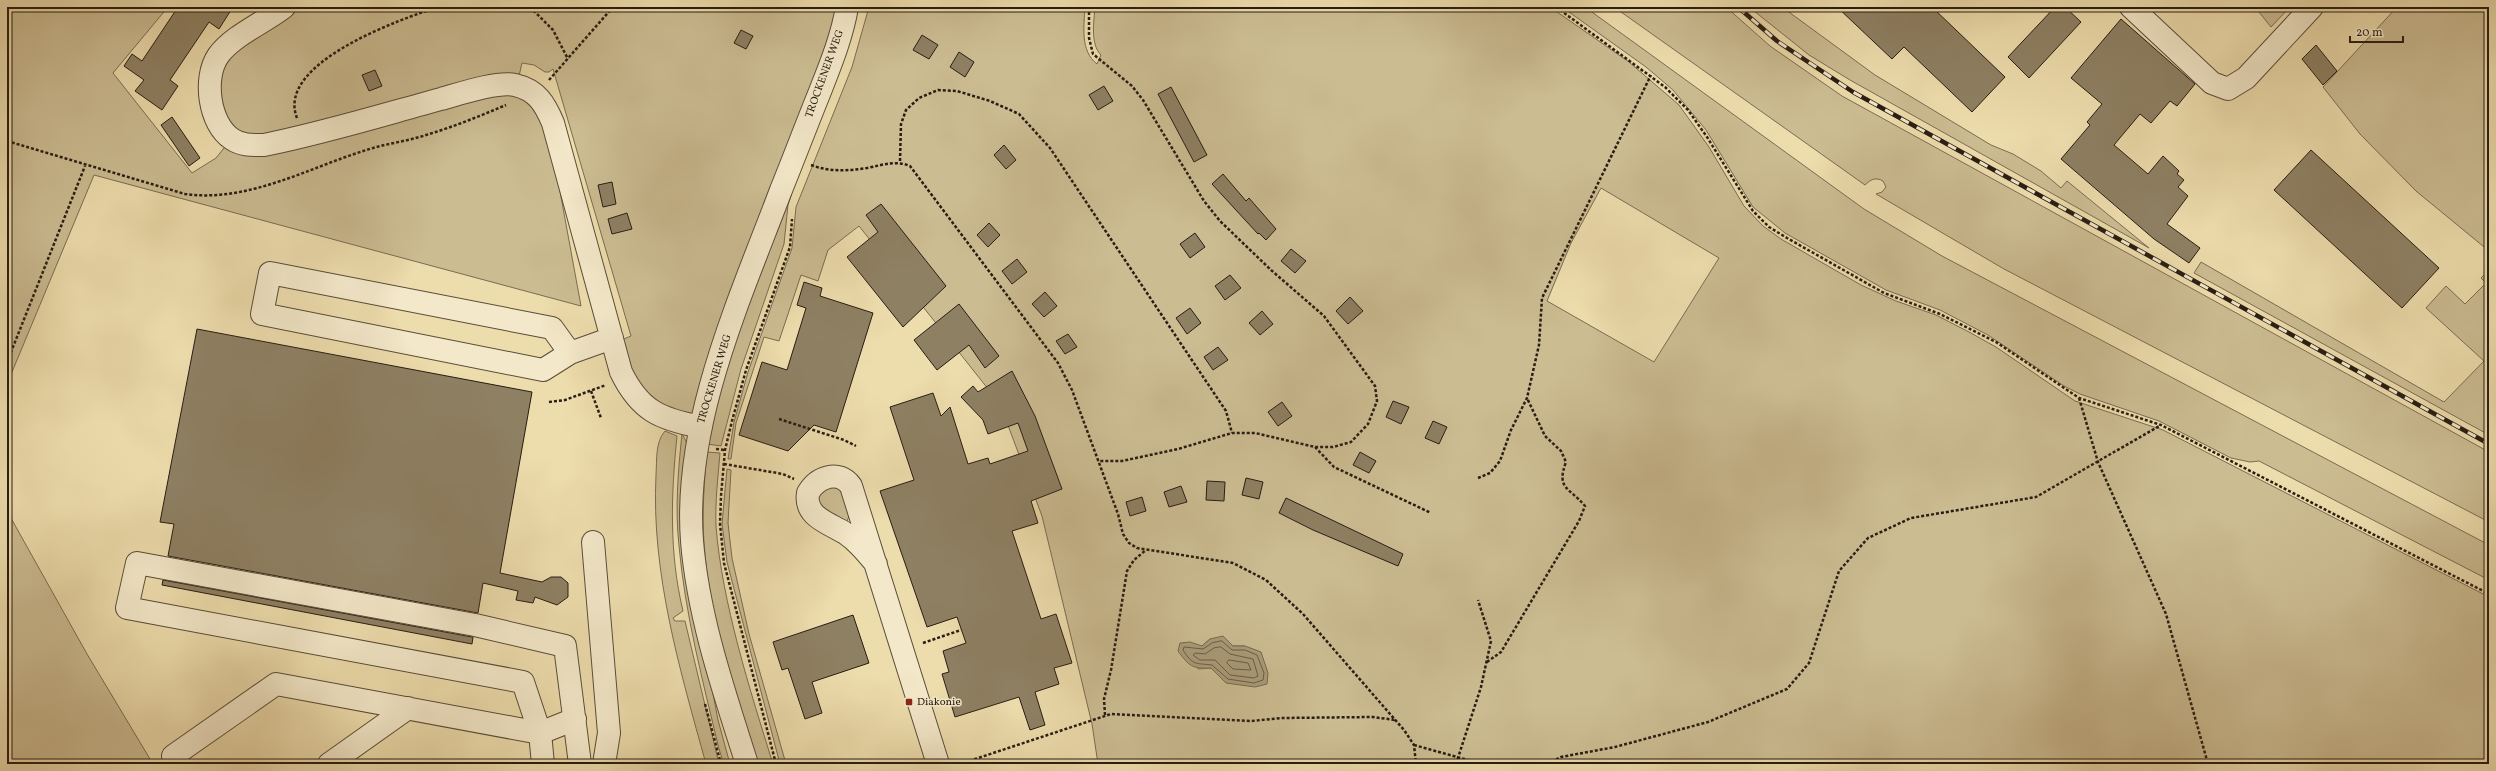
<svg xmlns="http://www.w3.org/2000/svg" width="2496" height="771" font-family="Vollkorn,serif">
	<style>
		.green { fill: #ccbc92; stroke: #7a6c52; fill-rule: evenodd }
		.water { fill: #aa9b78; stroke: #766950 }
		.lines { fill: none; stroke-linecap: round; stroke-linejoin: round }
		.shore { stroke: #695c46; stroke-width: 1 }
		.building { fill: #8e8063; stroke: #281d13 }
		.minor-casing { stroke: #594d39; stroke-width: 24 }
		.path { stroke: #281d13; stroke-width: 2.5; stroke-dasharray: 3 2; stroke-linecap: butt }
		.minor { stroke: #f3e8c9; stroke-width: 22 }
		.rail-casing { stroke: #281d13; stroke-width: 4.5 }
		.rail { stroke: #f3e8c9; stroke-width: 3; stroke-dasharray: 9; stroke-linecap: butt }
		.poi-dot { fill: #8f2418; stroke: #f3e8c9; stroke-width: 1.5 }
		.labels { text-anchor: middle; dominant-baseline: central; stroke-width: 3; stroke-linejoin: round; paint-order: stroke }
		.street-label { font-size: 11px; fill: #281d13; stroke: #f3e8c9 }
		.poi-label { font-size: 11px; fill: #281d13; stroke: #f3e8c9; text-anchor: start }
	</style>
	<rect width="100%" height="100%" fill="#eddcac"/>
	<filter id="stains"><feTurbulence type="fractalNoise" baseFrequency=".005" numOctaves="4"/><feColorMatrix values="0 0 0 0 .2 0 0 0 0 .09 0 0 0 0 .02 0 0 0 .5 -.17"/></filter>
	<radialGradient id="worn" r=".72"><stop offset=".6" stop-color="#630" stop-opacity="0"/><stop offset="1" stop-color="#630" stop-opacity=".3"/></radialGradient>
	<path class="green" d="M7 7H168L113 73 192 173 216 158 228 143 503 90 531 100 548 126 581 306 94 175 7 384Z
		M291 7H839L695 413C676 422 649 403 636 388 629 379 623 352 619 341L631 336 553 69 549 72H545L534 65 522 63 519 76 278 138H241L217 108 222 60Z
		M869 7H1085C1084 26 1080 51 1097 64L1101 55C1090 44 1094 21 1095 7H1550L1629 62 1679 105 1709 147 1744 206 1763 226 1781 239 1861 285 1896 301 1936 315 1969 332 1996 347 2075 401 2163 430 2489 597V764H1098L1092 724 1042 516 1000 404 859 226 828 250 818 281 801 275 779 341 764 337 736 423 731 459H728L734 422 748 372 792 248 796 207 852 67ZM1601 188 1719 258 1654 362 1547 301 1571 243ZM1210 639 1233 646H1245L1226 683 1211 668 1198 669 1202 646Z
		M1562 7H1585L1864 209 1942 256 2489 545V580L2259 461 2250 462 2231 458 2159 421 2080 394 2064 386 1988 335 1940 310 1886 290 1785 233 1753 207 1706 130 1673 90 1646 67Z
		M1614 7H1726L1770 46 1842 96 2489 452V522L2004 269 1876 194 1882 192 1886 187 1883 181C1876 177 1871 179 1865 185Z
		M1749 7H1782L1875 75 1991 145 2013 154 2041 171 2061 188 2067 181 2149 248 1850 80 1809 55Z
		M2255 7H2290L2271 27Z
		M2397 7H2489V251L2416 191 2360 134 2323 87Z
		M793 189 788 205 784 244 741 369 721 446 707 444 727 362Z
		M2201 262 2444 402 2484 361 2426 308 2446 286 2465 304 2486 283 2481 278 2489 270V435L2194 273Z
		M665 431 677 436C671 495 669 553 683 611L673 618 675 621H685L719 764H706C680 670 651 573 656 475 657 461 655 442 665 431Z
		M682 434 687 443 707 662 718 720 730 764H724L719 749C703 682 685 614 679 546 675 509 678 471 682 434Z
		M707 452 720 453C718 477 715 502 716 526 722 603 750 690 773 764H757C735 692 709 618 704 543 702 513 704 482 707 452Z
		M727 469 731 470 728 523 732 558 749 634 786 764H780L727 562 722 524Z
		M833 485 840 489 850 514 847 521 843 522 822 511 817 496Z
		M7 511 87 654 153 764H7Z"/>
	<path class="water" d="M1223 636 1233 646H1245L1261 652 1268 673 1267 684 1255 687 1226 683 1211 668C1192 669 1189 666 1178 651L1180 643 1190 642 1202 646 1210 639Z"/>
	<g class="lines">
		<path class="shore" d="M1222 641 1232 650H1245L1257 655 1264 673 1263 680 1254 683 1228 679 1212 665C1196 663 1193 666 1183 650L1184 647 1203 649 1212 643Z
			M1221 647 1230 654 1253 659 1258 676 1254 678 1230 675 1215 660H1200L1193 655 1195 653 1205 654 1214 648Z
			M1229 660 1248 663 1251 670 1233 669 1227 663Z"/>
	</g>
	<path class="building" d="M178 7H233L219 29 209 22 170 80 178 86 162 110 135 91 144 80 124 66 132 54 142 61Z
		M1837 7H1932L2005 77 1972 112 1904 47 1892 59Z
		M2055 7H2065L2081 22 2029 78 2008 57Z
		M2121 19 2195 84 2177 106 2170 101 2151 123 2140 114 2114 145 2148 174 2163 156 2179 171 2177 174 2184 180 2178 187 2188 196 2167 224 2200 248 2189 263 2154 239 2061 159 2090 125 2087 122 2102 104 2071 78Z
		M741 30 753 36 746 49 734 43Z
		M922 35 938 45 929 59 913 50Z
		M2316 45 2337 71 2323 85 2302 59Z
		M959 52 974 62 965 77 950 67Z
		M375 70 382 86 369 91 362 75Z
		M1104 86 1113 101 1098 110 1089 95Z
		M1171 87 1207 155 1194 162 1158 94Z
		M172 117 200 158 189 166 161 125Z
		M1004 145 1016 160 1006 169 994 155Z
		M2311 150 2439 268 2402 308 2274 190Z
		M1223 174 1246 201 1249 198 1276 229 1266 240 1259 233 1258 234 1212 184Z
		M612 182 616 204 603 207 598 185Z
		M881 204 946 286 903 327 847 257 878 232 866 215Z
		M627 213 632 229 612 234 608 219Z
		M989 223 1000 235 988 247 977 235Z
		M1195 233 1205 247 1190 258 1180 244Z
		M1291 249 1306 261 1295 273 1281 261Z
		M1017 259 1027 272 1012 284 1002 271Z
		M1230 275 1241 288 1225 300 1215 286Z
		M804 282 822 288 820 296 873 313 836 432 814 425 788 451 739 435 762 362 787 370 806 308 797 305Z
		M1045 292 1057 306 1044 317 1032 304Z
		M1350 297 1363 311 1348 324 1336 311Z
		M959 304 999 356 985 368 969 345 937 370 914 340Z
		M1190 308 1201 323 1187 334 1176 318Z
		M1262 311 1273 324 1260 335 1249 323Z
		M197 329 532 392 500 573 542 582 551 577H561L568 583V597L557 605 535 597 533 603 516 600 518 591 483 583 478 613 168 556 174 524 160 522Z
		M1068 334 1077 347 1065 354 1056 341Z
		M1218 347 1228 360 1213 370 1204 357Z
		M1012 371 1035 416 1062 489 1031 501 1038 523 1012 531 1041 619 1056 614 1072 663 1054 668 1059 684 1035 692 1045 725 1030 730 1019 697 955 717 942 674 949 672 943 651 966 643 957 617 927 627 880 491 914 480 890 407 933 393 941 416 950 407 968 464 988 458 990 464 1028 451 1018 423 988 434 983 420 961 397 973 386 978 392Z
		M1393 401 1409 407 1401 424 1386 417Z
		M1282 402 1292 416 1278 426 1268 412Z
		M1433 421 1447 427 1439 444 1425 438Z
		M1360 452 1376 461 1369 473 1353 465Z
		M1246 478 1263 482 1259 499 1242 495Z
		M1207 481 1225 482 1224 501 1206 500Z
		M1181 486 1187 502 1169 507 1164 492Z
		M1142 497 1146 511 1130 516 1126 502Z
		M1286 498 1403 554 1398 566 1313 530 1279 513Z
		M163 580 472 637H473L472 644 162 585Z
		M853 615 869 663 812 682 822 713 805 719 788 668 782 670 773 642Z"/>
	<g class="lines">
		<defs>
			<path id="minor" d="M284 7C265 22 232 36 218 56 203 78 209 124 232 139 242 146 254 145 264 145 324 133 382 115 441 99 459 94 497 81 515 85 537 90 545 104 553 123L621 372C640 411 660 419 701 427
				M2131 7 2212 83 2228 89 2246 78 2312 7
				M570 353 552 328 270 273 262 314 543 370 570 353 612 338
				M593 542 609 733 604 764
				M876 564C866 552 858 542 845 533 829 523 804 517 808 493 817 477 839 469 851 486L938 764
				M176 764 173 756 276 684 540 733 575 719
				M329 764 408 708
				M543 764 540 733 523 682 127 608 137 563 475 625 565 646 580 764
				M747 764C724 692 698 616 692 541 683 422 740 299 781 190 794 158 806 126 819 94 830 66 842 37 847 7"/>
		</defs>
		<use href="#minor" class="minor-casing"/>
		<path class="path" d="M530 7 553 30 568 59
			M1089 7V38L1093 54 1132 86 1143 100 1204 201 1220 221 1271 270 1324 316 1375 386 1377 401 1368 424 1351 442 1333 447H1315L1255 433H1232L1178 449 1122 461H1098
			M1556 7 1665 87 1688 110 1707 137 1753 211 1769 227 1787 238 1884 293 1940 314 1996 342 2079 398 2161 425 2489 594
			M549 80 613 7
			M297 118C275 63 401 19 438 7
			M7 141 185 194C250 203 311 166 373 148 390 143 408 141 426 135 453 127 480 116 506 105
			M900 161 901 124 906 110 919 98 938 90 957 91 990 101 1019 114 1050 148 1155 305 1226 411 1232 433
			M811 165C830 172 848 171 867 168 883 165 895 160 910 166L1058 363 1072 390 1118 514 1123 534 1129 543 1137 548 1233 563 1266 580 1303 614 1404 730 1414 745 1416 764
			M7 362 85 166
			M591 391 601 418
			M2079 398 2098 462 2166 614 2208 764
			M549 402 565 400 606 385
			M779 419 844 440 856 446
			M1315 447 1334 467 1431 513
			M716 449 725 450
			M724 464 783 474 794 479
			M1478 478 1490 473 1500 461 1511 430 1527 398 1539 345 1542 298 1651 75
			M923 643 961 630
			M1487 662 1501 652 1579 521 1585 506C1569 487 1556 489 1566 462L1561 451 1545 436 1527 398
			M705 704 721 764
			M1105 715 1104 699 1111 670 1127 571 1134 560 1146 550
			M1414 745 1482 764
			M776 764 724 563 720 524 721 496 725 450 732 421 746 370 790 247 792 219
			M960 764 1111 714 1251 721 1281 718 1373 717 1395 720
			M1456 764 1481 687 1491 641 1478 600
			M1547 764 1561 757 1615 747 1708 722 1787 689 1809 663 1839 571 1868 538 1911 518 2036 497 2161 425"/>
		<use href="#minor" class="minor"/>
		<defs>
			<path id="rail" d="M1738 7 1777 41 1853 92 2489 444"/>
		</defs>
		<use href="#rail" class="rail-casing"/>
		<use href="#rail" class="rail"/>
	</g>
	<rect class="poi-dot" x="905" y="698" width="8" height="8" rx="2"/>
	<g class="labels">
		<g class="street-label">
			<text transform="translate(825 74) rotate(-70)">TROCKENER WEG</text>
			<text transform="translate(715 379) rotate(-73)">TROCKENER WEG</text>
		</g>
		<g class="poi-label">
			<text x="917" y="702">Diakonie</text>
		</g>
	</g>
	<rect width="2496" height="771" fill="none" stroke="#eddcac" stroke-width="24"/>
	<rect x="8" y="8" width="2480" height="755" fill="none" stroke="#281d13" stroke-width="2"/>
	<rect x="12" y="12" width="2472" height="747" fill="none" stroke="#281d13"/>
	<path d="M2350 36v6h53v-6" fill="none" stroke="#281d13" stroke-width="2"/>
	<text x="2356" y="36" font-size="12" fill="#281d13" stroke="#f3e8c9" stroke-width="3" paint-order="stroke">20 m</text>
	<rect width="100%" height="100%" filter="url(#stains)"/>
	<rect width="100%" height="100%" fill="url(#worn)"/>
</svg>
